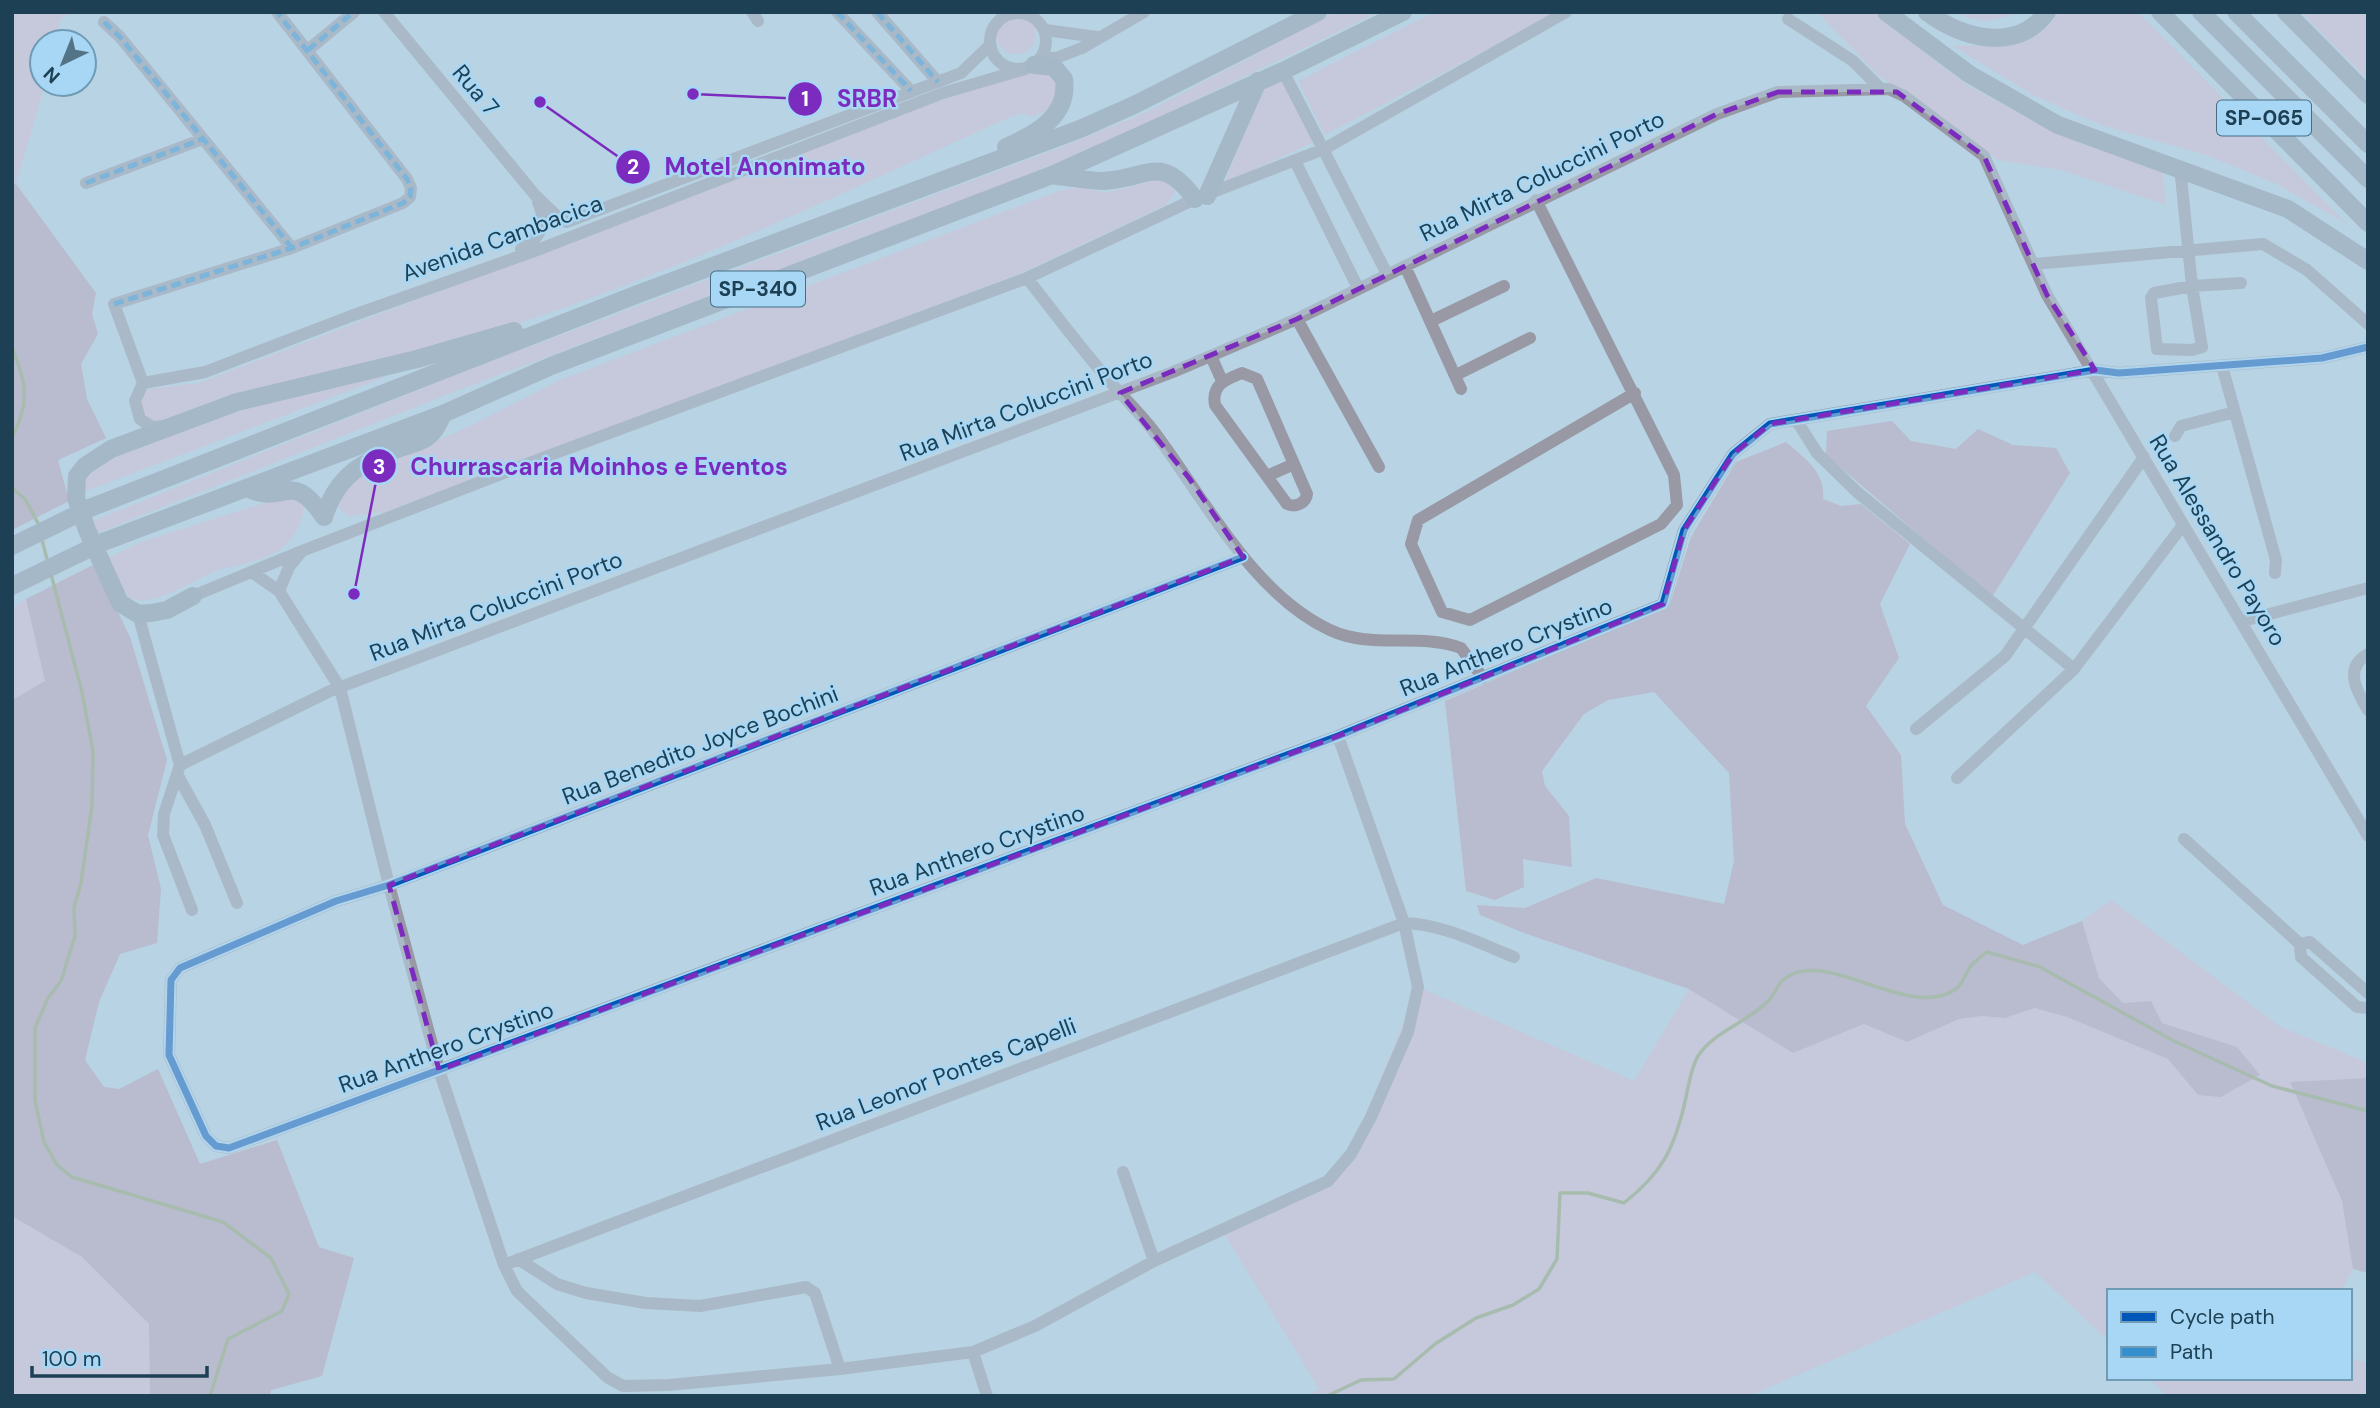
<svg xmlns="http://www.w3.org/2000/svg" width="2380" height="1408" font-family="'DM Sans',sans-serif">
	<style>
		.green { fill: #d8bcd2 }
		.forest { fill: #bb9db5 }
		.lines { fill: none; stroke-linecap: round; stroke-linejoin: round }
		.stream { stroke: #92a16e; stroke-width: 3.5 }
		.minor { stroke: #9899a5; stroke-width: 12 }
		.highway { stroke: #8f97a7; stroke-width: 18 }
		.highway-bridge { stroke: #8f97a7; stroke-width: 18 }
		.quiet { stroke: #368fcd; stroke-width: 5; stroke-dasharray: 10 5; stroke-linecap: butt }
		.cycleway-casing { stroke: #a7d7f5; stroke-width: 11 }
		.cycleway { stroke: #0057b8; stroke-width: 7 }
		.marked { fill: none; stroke: #7b2cbf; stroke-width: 5; stroke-dasharray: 14 9; stroke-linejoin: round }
		.labels { text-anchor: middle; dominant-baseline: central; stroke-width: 5; stroke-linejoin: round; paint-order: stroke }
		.shield { fill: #a7d7f5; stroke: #466d84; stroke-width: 2 }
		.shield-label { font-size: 21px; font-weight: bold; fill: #1d4054 }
		.street-label { font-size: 23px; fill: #1d4054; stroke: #a7d7f5 }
		.leader { fill: none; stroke: #7b2cbf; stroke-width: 2.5 }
		.callout-dot { fill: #7b2cbf; stroke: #a7d7f5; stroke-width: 2.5 }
		.mark-label { font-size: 21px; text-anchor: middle; font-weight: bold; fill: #fff }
		.callout-label { font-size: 24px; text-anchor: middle; font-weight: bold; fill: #7b2cbf; stroke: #a7d7f5; stroke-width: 5; stroke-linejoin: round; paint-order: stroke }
	</style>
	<rect width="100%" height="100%" fill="#b8d3e4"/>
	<path class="green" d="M12 12H73L61 18 56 42H42V84H45L16 184 12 183Z
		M1335 12H1379L1142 126 1014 181 451 393 97 533 93 521 465 371 1072 143 1149 111Z
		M1435 12H1558L1325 135 1298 81Z
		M1817 12H1873L1964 83 2042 126 2162 169 2166 205 2061 170 1998 160 1878 75Z
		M1957 12H2018C1999 21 1976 25 1957 12Z
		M2059 12H2138L2347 224 2277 184 2206 155 2104 126 2035 96 1953 46C1996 44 2032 54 2059 12Z
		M2301 12H2368V80Z
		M996 34a20 20 0 1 1 40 0a20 20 0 1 1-40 0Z
		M1045 66 1061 86 1052 110 1029 117 1024 113 1010 117C839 195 668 277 488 333 379 366 267 393 157 424L143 414 140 401 148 389 199 383 946 98Z
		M1282 78 1313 142 1224 184 1261 91Z
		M1161 179 1173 188 1175 193 1166 205 1017 275 385 512 349 516 339 509 337 502 356 476 470 426 560 380 1056 192 1078 187 1105 193Z
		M380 372 385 377 81 493 87 477 101 462 238 408Z
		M286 496 304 503C305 517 295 537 284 546 266 562 240 563 218 570 198 578 158 604 137 600 119 596 114 573 108 558L141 542Z
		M26 599 46 681 12 700V608Z
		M2111 900 2279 1026 2368 1063V1078L2290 1083 2342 1201 2353 1269 2341 1291H2109V1341L2035 1272 1749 1396H1306L1319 1389 1222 1230 1328 1181 1350 1154 1418 987 1634 1081 1689 989 1793 1053 1864 1024 1907 1042 1959 1019 1981 1016 2005 1018 2035 1008 2067 1017 2168 1059 2198 1095 2237 1047 2162 1023 2151 1001 2123 1003 2099 978 2082 921Z
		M12 1216 82 1257 149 1324 150 1396H12Z
		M2350 1358 2368 1363V1396H2167L2149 1378H2350Z"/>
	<path class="forest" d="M12 183 16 184 96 293 92 314 98 334 81 364 87 399 106 438 58 460 69 501 12 530Z
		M1892 421 1911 441 1956 449 1978 429 2013 445 2056 448 2070 473 1992 597 1826 455 1827 431Z
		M1786 442C1804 458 1826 472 1823 499L1841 506 1861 504 1910 544 1880 604 1899 658 1866 706 1901 755 1905 824 1943 905 2023 945 2082 921 2099 978 2123 1003 2151 1001 2162 1023 2237 1047 2260 1075 2221 1097 2198 1095 2168 1059 2067 1017 2035 1008 2005 1018 1981 1016 1959 1019 1907 1042 1864 1024 1793 1053 1689 989 1524 933 1480 915 1477 905 1525 908 1596 878 1724 904 1734 861 1729 773 1654 692 1608 700 1584 714 1542 771 1545 786 1569 816 1572 867 1523 859 1524 887 1495 900 1466 891 1445 701 1670 604 1691 537 1736 462Z
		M95 564 130 637 167 760 148 835 161 889 157 943 120 954 99 1002 85 1060 104 1087 119 1089 158 1069 200 1164 277 1140 319 1247 354 1258 322 1376 271 1390 270 1396H150L149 1324 82 1257 12 1216V700L45 681 26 599Z
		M2368 1078V1273L2353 1269 2342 1201 2290 1082Z"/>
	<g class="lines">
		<path class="stream" d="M12 347C26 384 31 401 12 437
			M12 488 25 499 39 525
			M41 536 48 563
			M51 574 82 692 93 751 92 806 81 883 74 907 75 936 61 981 48 998 35 1028V1100L44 1142 57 1165 72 1177 223 1222 271 1258 289 1294 282 1311 228 1339 210 1396
			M1327 1396 1361 1380 1394 1379 1435 1344 1476 1318 1513 1305 1539 1289 1557 1259 1560 1193H1588L1624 1203C1662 1173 1674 1149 1685 1102 1688 1088 1691 1068 1698 1056 1714 1031 1747 1023 1768 1001 1775 995 1777 985 1783 980 1824 944 1911 1024 1957 988 1963 983 1966 972 1971 966 1975 961 1982 956 1987 952L2040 967 2174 1041 2272 1086 2368 1111"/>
		<path class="minor" d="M384 12 535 195 561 220 567 222 961 73 990 45
			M752 12 758 21
			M837 12 911 91
			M877 12 938 82
			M990 41a28 28 0 1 1 56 0a28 28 0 1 1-56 0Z
			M1788 19 1853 61 1881 89
			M104 22 120 37 292 248
			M1045 30 1097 37
			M308 50 354 12
			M1041 58H1056L1082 48 1144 12
			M1283 71 1387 274
			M1296 163 1358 288
			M2180 167 2192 286 2241 283
			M86 183 203 139
			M1536 200 1674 475 1677 505 1661 524 1470 620 1442 612 1411 544 1418 520 1635 393
			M521 249C542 238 547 223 538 202
			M2034 264 2263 244 2307 270 2368 324
			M1405 266 1461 389
			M1027 278C1053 311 1078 345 1106 377 1121 395 1138 411 1152 429 1204 497 1251 593 1330 630 1372 650 1419 632 1461 648L1483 678
			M2192 286 2202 347 2192 350 2157 349 2151 298 2154 293Z
			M1297 319 1379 467
			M1431 321 1504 286
			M1211 356 1222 381
			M2222 366 2276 560 2275 573
			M1242 373 1257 379 1307 494C1306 503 1295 508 1287 504L1215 405C1211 384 1227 379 1242 373Z
			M1456 375 1530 338
			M143 383 114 304 292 248 403 203 410 197 411 188 407 179 277 12
			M1797 421 1817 453 1857 492 2074 669
			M165 426 152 427 140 419 135 401 143 383 205 372 351 316 532 252 943 93 1025 69
			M2175 436 2181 426 2235 412
			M1267 476 1294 464
			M302 551 289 567 279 591 340 688 389 885 439 1070 504 1265 517 1291 607 1377 623 1386 669 1385 840 1369 973 1352 1035 1326 1154 1261 1328 1181 1351 1154 1371 1117 1408 1032 1418 987 1404 923 1338 736
			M1243 557 389 885 336 901 180 968 171 980 169 1055 206 1136 216 1146 229 1148 1338 736 1663 604 1684 530 1733 454 1770 424 2095 370 2119 373 2322 358 2368 347
			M253 573 279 591
			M193 596 302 551 545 457 1027 278 1195 199 1324 149 1566 12
			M138 614 180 765 164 814 163 835 192 910
			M2243 621 2368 588
			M2368 654C2343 668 2357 692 2368 710
			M1916 729 2005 656 2144 457
			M180 765 330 691 1173 372 1297 319 1717 114 1778 92 1889 89 1904 96 1984 156 2047 295 2368 836
			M177 774 205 825 237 903
			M1957 778 2074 669 2183 525
			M2184 839 2300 944 2301 957 2357 1007 2368 1008
			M2300 944 2310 942 2368 993
			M1123 1172 1154 1261
			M518 1259 557 1284 586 1293 646 1303 700 1306 806 1287 815 1293 840 1369
			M504 1265 1404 923C1442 924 1479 943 1514 957
			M973 1352 987 1396"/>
		<path class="highway" d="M1886 12 1969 74 2058 125 2288 209 2368 261
			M1927 12C1961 38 2017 54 2047 12
			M2160 12 2368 223
			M2201 12 2368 179
			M2236 12 2368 144
			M2286 12 2368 95
			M1006 147C1036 134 1069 116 1064 79L1054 67 1034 65
			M1056 176C1071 177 1089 181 1104 181 1149 178 1161 153 1195 199
			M1207 196 1258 81
			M247 488C286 508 289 466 324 517
			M90 508 638 294 1080 129 1134 105 1318 12
			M324 517C337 475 363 461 403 447 413 444 425 441 432 433 437 428 440 420 443 414
			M103 542 443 414 551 366 1052 175 1283 71 1403 12
			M193 596 167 610 151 613 138 614 120 603 87 530 76 498 77 476 85 466 111 449 237 402 417 359 514 331"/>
		<path class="highway-bridge" d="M12 546 90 508
			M12 586 103 542"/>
		<path class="quiet" d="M837 12 911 91
			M877 12 938 82
			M104 22 120 37 292 248
			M308 50 350 15
			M86 183 203 139
			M114 304 292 248 403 203 410 197 411 188 407 179 277 12"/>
		<defs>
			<path id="cycleway" d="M1243 557 389 885 336 901 180 968 171 980 169 1055 206 1136 216 1146 229 1148 1338 736 1663 604 1684 530 1733 454 1770 424 2095 370 2119 373 2322 358 2368 347"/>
		</defs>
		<use href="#cycleway" class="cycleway-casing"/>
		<use href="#cycleway" class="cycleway"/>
	</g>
	<path d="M0 0H2380V1408H0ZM1778 92H1897L1984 156 2047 295 2095 370 1770 424 1733 454 1684 530 1663 604 1338 736 439 1070 389 885 1243 557 1189 478 1120 393 1297 319 1717 114Z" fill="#b8d3e4" fill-opacity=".55" fill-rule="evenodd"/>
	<path class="marked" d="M1778 92H1897L1984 156 2047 295 2095 370 1770 424 1733 454 1684 530 1663 604 1338 736 439 1070 389 885 1243 557 1189 478 1120 393 1297 319 1717 114Z"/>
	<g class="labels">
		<g class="shield">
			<rect x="2217" y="100.5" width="94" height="35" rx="5"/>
			<rect x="711" y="271.5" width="94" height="35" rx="5"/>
		</g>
		<g class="shield-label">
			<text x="2264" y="118">SP-065</text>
			<text x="758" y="289">SP-340</text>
		</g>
		<g class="street-label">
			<text transform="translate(476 90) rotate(50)">Rua 7</text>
			<text transform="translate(1542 176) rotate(-26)">Rua Mirta Coluccini Porto</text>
			<text transform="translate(502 238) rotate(-20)">Avenida Cambacica</text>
			<text transform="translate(1026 406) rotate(-21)">Rua Mirta Coluccini Porto</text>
			<text transform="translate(2218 540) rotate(59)">Rua Alessandro Payoro</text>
			<text transform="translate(496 606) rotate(-21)">Rua Mirta Coluccini Porto</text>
			<text transform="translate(1506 647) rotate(-22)">Rua Anthero Crystino</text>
			<text transform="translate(700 745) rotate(-21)">Rua Benedito Joyce Bochini</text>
			<text transform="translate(977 850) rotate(-20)">Rua Anthero Crystino</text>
			<text transform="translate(446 1047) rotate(-20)">Rua Anthero Crystino</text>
			<text transform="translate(946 1074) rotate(-21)">Rua Leonor Pontes Capelli</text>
		</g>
	</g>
	<path class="leader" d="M693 94L805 99M540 102L633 167M354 594L379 466"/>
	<g class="callout-dot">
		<circle cx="693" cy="94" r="7"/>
		<circle cx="540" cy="102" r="7"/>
		<circle cx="354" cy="594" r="7"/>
		<circle cx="805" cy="99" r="18"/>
		<circle cx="633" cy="167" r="18"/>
		<circle cx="379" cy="466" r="18"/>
	</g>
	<g class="mark-label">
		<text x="805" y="106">1</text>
		<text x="633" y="174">2</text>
		<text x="379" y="474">3</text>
	</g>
	<g class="callout-label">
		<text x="867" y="107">SRBR</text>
		<text x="765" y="175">Motel Anonimato</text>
		<text x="599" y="475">Churrascaria Moinhos e Eventos</text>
	</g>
	<rect width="2380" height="1408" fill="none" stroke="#1d4054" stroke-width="28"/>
	<rect x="2107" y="1289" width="245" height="91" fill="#a7d7f5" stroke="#709bb5" stroke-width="2"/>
	<rect x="2121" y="1312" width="35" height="10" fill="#0057b8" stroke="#709bb5" stroke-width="2"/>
	<text x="2170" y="1324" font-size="21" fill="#1d4054">Cycle path</text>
	<rect x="2121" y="1347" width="35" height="10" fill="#368fcd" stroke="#709bb5" stroke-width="2"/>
	<text x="2170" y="1359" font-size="21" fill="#1d4054">Path</text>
	<g transform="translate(63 63) rotate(223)"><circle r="33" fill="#a7d7f5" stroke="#709bb5" stroke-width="2"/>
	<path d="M0-5L12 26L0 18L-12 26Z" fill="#537386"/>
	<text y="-10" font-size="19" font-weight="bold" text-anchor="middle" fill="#1d4054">N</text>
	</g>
	<path d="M32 1366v10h175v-10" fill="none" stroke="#1d4054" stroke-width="3.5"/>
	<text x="42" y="1366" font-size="21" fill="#1d4054" stroke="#a7d7f5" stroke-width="5" paint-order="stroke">100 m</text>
</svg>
